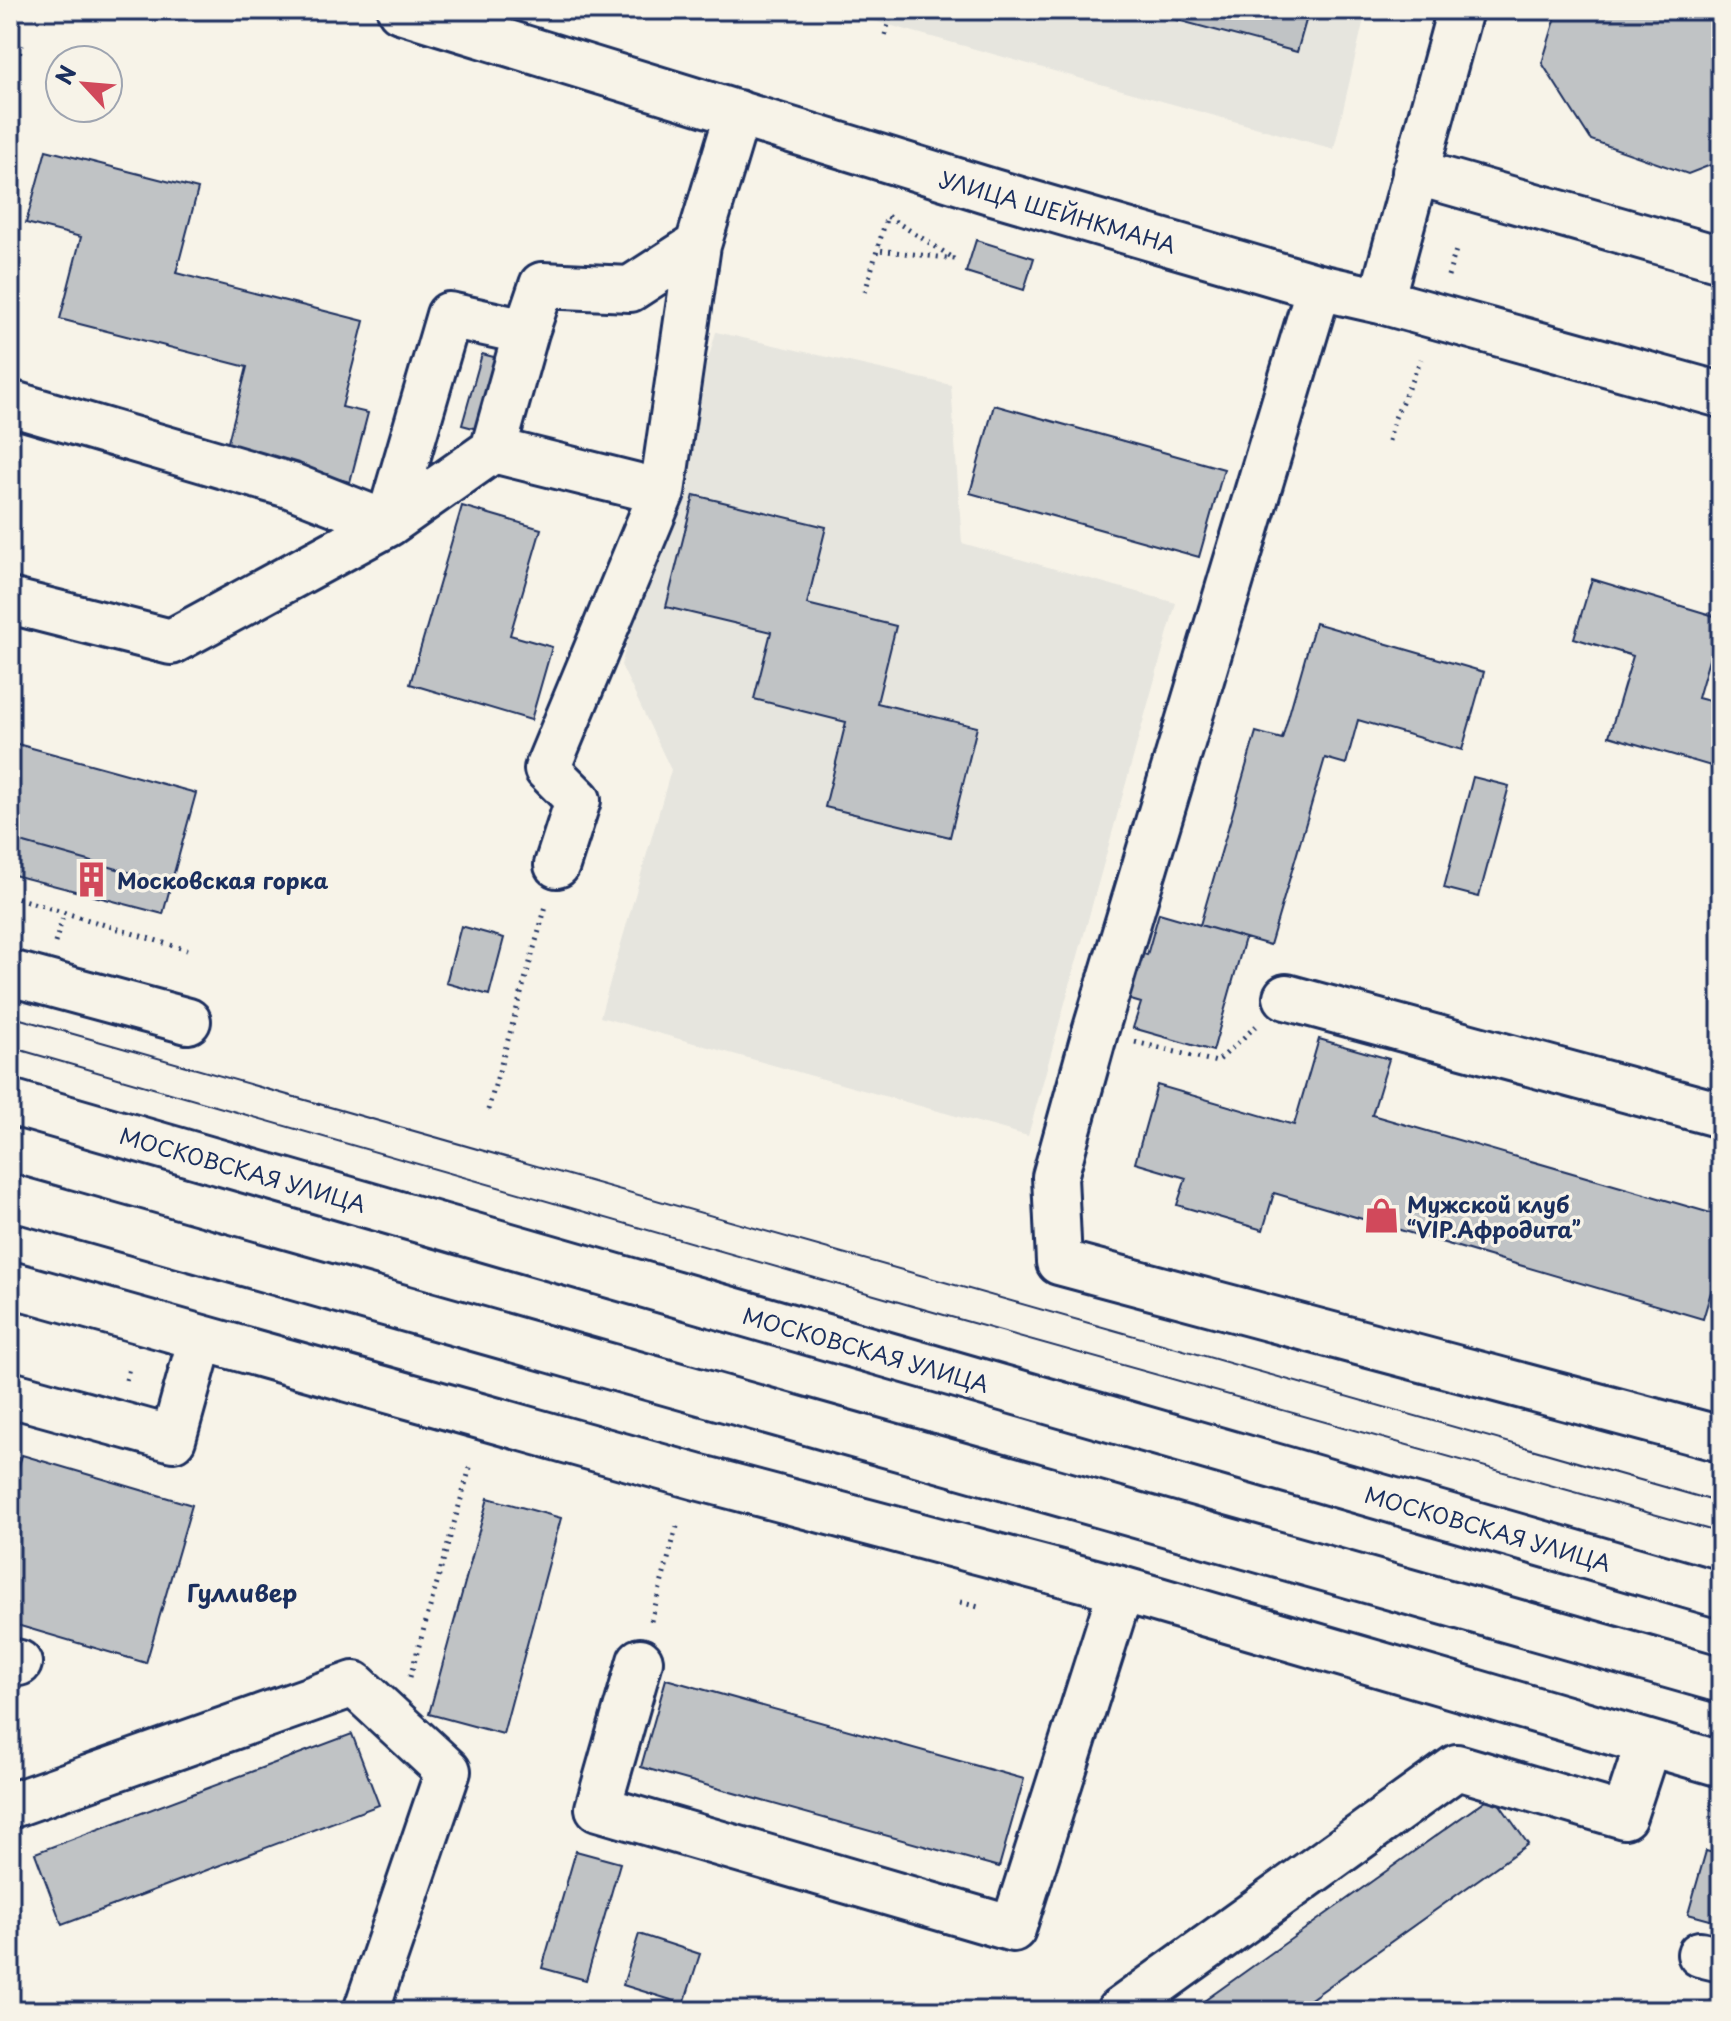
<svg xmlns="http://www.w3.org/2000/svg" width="1731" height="2021" font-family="'Playpen Sans',sans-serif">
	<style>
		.built { fill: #e6e5de }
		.building { fill: #c0c3c5; stroke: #1b2f5e; stroke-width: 2 }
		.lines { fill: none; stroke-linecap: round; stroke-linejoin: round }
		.minor-casing { stroke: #1b2f5e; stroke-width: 50 }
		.major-casing { stroke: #1b2f5e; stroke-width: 50 }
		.path { stroke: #1b2f5e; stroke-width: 5; stroke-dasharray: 2 6; stroke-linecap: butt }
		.minor { stroke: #f7f3e8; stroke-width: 44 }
		.major { stroke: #f7f3e8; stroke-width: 44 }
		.tram { stroke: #1b2f5e; stroke-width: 2 }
		.labels { text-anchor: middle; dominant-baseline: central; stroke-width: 7; stroke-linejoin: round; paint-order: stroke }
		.street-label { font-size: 22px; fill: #1b2f5e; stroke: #f7f3e8 }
		.poi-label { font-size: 22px; font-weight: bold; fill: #1b2f5e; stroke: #f7f3e8; text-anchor: start }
		.neighbourhood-label { font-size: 24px; font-weight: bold; fill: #1b2f5e; stroke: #f7f3e8 }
	</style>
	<rect width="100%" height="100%" fill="#f7f3e8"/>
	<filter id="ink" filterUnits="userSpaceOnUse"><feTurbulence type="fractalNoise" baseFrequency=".0125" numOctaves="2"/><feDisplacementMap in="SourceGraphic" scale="16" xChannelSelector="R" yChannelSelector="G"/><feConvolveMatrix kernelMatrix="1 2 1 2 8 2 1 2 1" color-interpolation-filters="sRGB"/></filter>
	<g filter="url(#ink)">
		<path class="built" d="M835 10H1366L1334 149Z
			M716 332 951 385 962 543 1176 603 1028 1136 600 1017 671 770 621 665Z"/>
		<path class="building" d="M1140 10H1309L1297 52Z
			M1558 10H1721V161L1688 174 1591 140 1542 63Z
			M46 150 198 189 176 273 364 321 342 407 368 413 350 482 226 450 247 367 60 319 81 237 26 223Z
			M976 240 1034 258 1024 290 966 272Z
			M482 354 513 362 492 433 462 425Z
			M994 405 1224 469 1199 557 970 493Z
			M694 495 826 527 807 604 896 626 877 703 977 727 950 837 825 807 846 722 754 699 771 632 666 607Z
			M462 506 541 529 510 635 552 647 531 720 410 684Z
			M1592 579 1721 618 1698 698 1721 704V769L1609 736 1633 656 1574 638Z
			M1315 623 1484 672 1462 750 1358 720 1346 764 1325 758 1270 945 1200 925 1256 732 1282 739Z
			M10 742 196 793 171 884 10 839Z
			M1473 777 1509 786 1479 897 1444 888Z
			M10 839 171 884 163 914 10 874Z
			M1159 913 1245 938 1213 1051 1133 1028 1141 1003 1117 996 1130 950 1147 955Z
			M461 926 504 938 489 995 446 983Z
			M1319 1039 1389 1059 1372 1115 1721 1216V1258L1703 1319 1274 1193 1263 1230 1177 1205 1186 1178 1135 1163 1157 1085 1294 1125Z
			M22 1455 192 1505 146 1663 10 1623V1498Z
			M488 1498 561 1518 503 1734 429 1714Z
			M666 1679 1024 1779 999 1867 641 1767Z
			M352 1734 379 1805 62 1925 35 1853Z
			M1493 1795 1528 1844 1294 2011H1190Z
			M576 1851 620 1863 586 1980 542 1968Z
			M1706 1851 1721 1855V1923L1688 1914Z
			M639 1934 700 1954 684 2004 623 1985Z"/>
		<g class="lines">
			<defs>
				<path id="minor" d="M400 10 993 192 1319 287 1381 301 1721 395
					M1415 172 1721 259
					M1319 287 1095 1032 1055 1177 1059 1262 1721 1439
					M1381 301 1460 10
					M526 332 449 315 388 524 493 450 662 492
					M10 403 292 486 388 524 171 642 10 601
					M493 450 526 332 542 285 630 289 698 245
					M557 865 578 800 547 769 662 492 698 245 738 113
					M10 973 188 1021
					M1286 997 1721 1115
					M10 1284 697 1477 1121 1589 1721 1764
					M10 1394 173 1439 201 1338
					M10 1661 19 1663
					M640 1661 598 1808 1013 1929 1121 1589
					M10 1802 15 1804 354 1684 448 1771 366 2011
					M1700 1954 1721 1959
					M1119 2011 1457 1767 1624 1816 1648 1743"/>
				<path id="major" d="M10 1102 1721 1595
					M10 1197 1721 1680"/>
			</defs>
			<use href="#minor" class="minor-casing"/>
			<use href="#major" class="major-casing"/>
			<path class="path" d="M885 35 892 10
				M10 84 22 45
				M1448 276 1456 250
				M865 292 887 216 955 259 878 250
				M1389 441 1394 420 1421 359
				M10 896 187 950
				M55 943 64 914
				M1135 1042 1217 1062 1256 1026
				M488 1110 546 906
				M126 1380 129 1368
				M960 1602 982 1608
				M651 1621 678 1523
				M410 1677 471 1464"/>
			<use href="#minor" class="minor"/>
			<use href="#major" class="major"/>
			<path class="tram" d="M10 1016 1721 1503
				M10 1047 944 1315 1721 1533"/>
		</g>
	</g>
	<defs>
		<symbol id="building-bare" viewBox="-9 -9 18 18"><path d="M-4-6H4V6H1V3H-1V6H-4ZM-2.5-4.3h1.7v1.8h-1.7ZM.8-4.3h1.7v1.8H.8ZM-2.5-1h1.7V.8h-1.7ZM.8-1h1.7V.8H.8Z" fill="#d1495b" stroke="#f7f3e8" stroke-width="2.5" paint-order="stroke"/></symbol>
		<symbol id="shop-bare" viewBox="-9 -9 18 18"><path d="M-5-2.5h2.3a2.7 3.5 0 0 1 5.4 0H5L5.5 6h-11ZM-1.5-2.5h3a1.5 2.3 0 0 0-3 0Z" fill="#d1495b" stroke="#f7f3e8" stroke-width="2.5" paint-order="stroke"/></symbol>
	</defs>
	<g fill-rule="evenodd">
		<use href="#building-bare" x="66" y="854" width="51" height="51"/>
		<use href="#shop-bare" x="1356" y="1190" width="51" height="51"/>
	</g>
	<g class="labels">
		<g class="street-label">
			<text transform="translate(1058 211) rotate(16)">УЛИЦА ШЕЙНКМАНА</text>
			<text transform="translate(243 1169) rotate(16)">МОСКОВСКАЯ УЛИЦА</text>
			<text transform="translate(866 1349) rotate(16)">МОСКОВСКАЯ УЛИЦА</text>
			<text transform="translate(1488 1528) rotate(16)">МОСКОВСКАЯ УЛИЦА</text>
		</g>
		<g class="poi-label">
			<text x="117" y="879">Московская горка</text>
			<text x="1407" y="1203">Мужской клуб<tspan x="1407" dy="25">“VIP.Афродита”</tspan></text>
		</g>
		<g class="neighbourhood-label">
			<text x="242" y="1592">Гулливер</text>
		</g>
	</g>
	<rect width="1731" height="2021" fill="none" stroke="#f7f3e8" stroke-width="40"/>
	<rect x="20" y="20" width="1691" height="1981" fill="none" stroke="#1b2f5e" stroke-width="3" filter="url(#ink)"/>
	<g transform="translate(84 84) rotate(296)"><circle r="38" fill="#f7f3e8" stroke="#9fa5b1" stroke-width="2"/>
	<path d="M0-6L14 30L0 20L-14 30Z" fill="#d1495b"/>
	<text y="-12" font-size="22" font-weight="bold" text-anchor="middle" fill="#1b2f5e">N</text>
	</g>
</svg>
